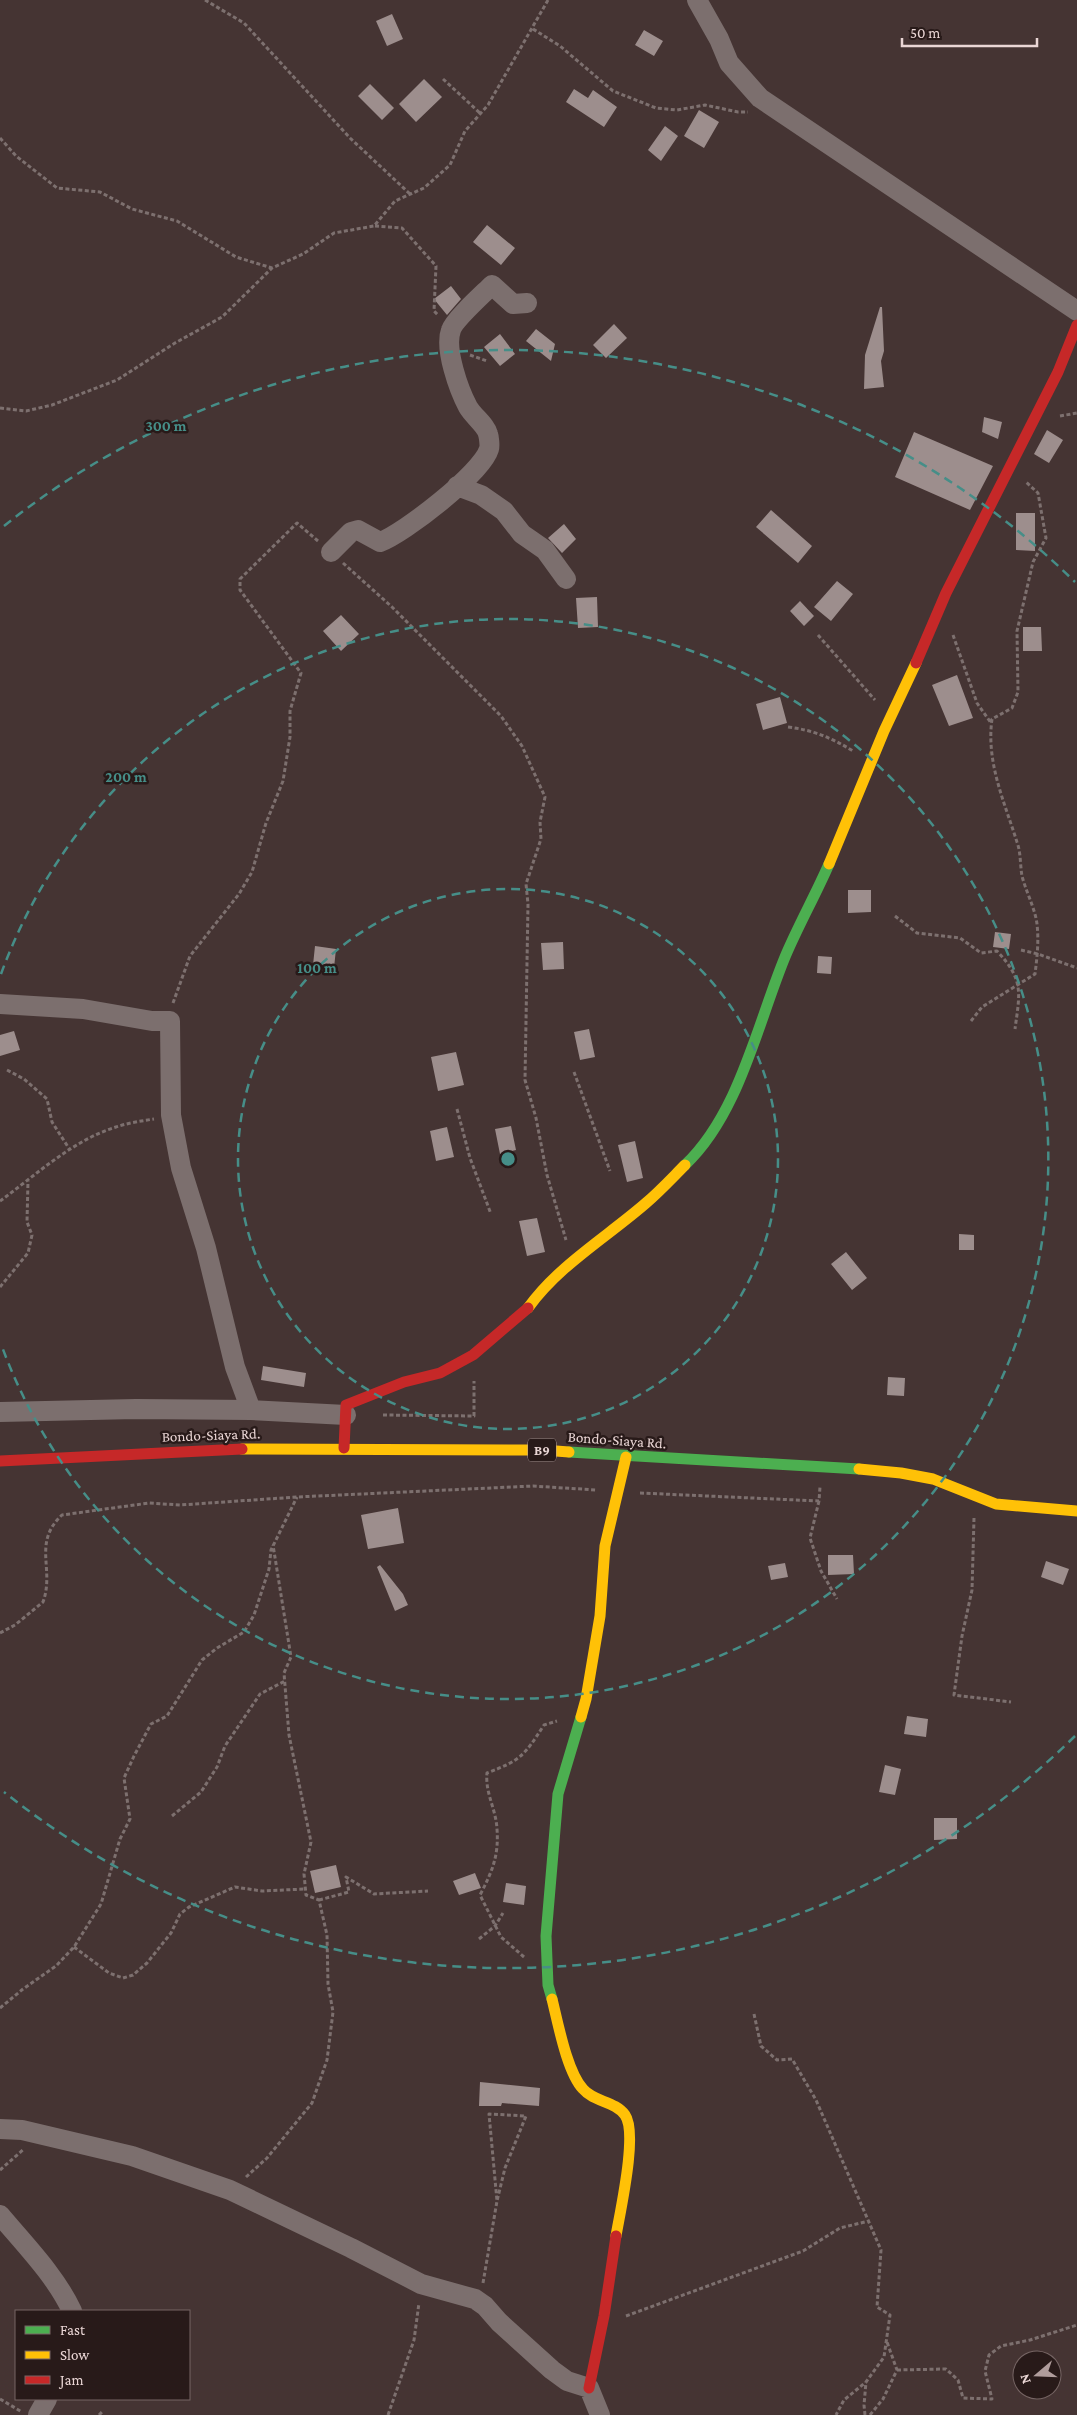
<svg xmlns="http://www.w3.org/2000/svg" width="1077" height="2415" font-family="'Crimson Pro',serif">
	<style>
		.building { fill: #9d8e8d }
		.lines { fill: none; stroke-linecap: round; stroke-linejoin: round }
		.path { stroke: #7d706f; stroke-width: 3; stroke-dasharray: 4 2.5; stroke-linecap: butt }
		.street { stroke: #7c6f6e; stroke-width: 20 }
		.fast { stroke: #4caf50; stroke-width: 11 }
		.slow { stroke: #ffc107; stroke-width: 11 }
		.jam { stroke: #c62828; stroke-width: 11 }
		.ring { fill: none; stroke: #468e88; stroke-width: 2.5; stroke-dasharray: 9 6 }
		.labels { text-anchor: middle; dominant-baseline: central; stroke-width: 5; stroke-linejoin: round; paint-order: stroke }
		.shield { fill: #281a19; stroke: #b09e9d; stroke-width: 1 }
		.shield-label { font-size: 14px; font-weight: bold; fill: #ead6d5 }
		.street-label { font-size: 15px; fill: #ead6d5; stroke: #281a19 }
		.centre { fill: #468e88; stroke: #281a19; stroke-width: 2.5 }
		.ring-label { font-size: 15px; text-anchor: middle; font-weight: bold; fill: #468e88; stroke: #281a19; stroke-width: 5; stroke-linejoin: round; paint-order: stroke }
	</style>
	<rect width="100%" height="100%" fill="#453433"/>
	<path class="building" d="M392 14 403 39 387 46 376 21Z
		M644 30 663 41 654 56 635 45Z
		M424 79 442 97 416 122 399 104Z
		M370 84 394 108 382 120 358 96Z
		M574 89 588 98 593 90 617 107 604 127 566 102Z
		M699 110 719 122 704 148 684 136Z
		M665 126 678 136 661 161 648 150Z
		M487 225 515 248 501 265 473 242Z
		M451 286 461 299 447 315 434 299Z
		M880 307H882L884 351 881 361 884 387 864 389 865 355Z
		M614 324 627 338 606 358 593 345Z
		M536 329 555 344 551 361 526 341Z
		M500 334 515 354 500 366 484 347Z
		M984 417 1002 422 998 439 982 432Z
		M1047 430 1063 440 1049 463 1034 454Z
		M914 432 993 466 970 510 895 477Z
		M771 510 812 546 798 563 756 527Z
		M1016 513H1035V551L1016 550Z
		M564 524 576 539 562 553 548 538Z
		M837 581 853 594 831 621 814 607Z
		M597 597 598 627 578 628 576 598Z
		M800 601 814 616 804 626 790 611Z
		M341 615 359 634 341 651 323 631Z
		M1023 627H1041L1042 651H1023Z
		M957 675 973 718 949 726 932 685Z
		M780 697 787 723 763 730 756 704Z
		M848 890H871V912L848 913Z
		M995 932 1011 934 1009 949 993 947Z
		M563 942 564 969 543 970 541 943Z
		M315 946 336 949 334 968 313 965Z
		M818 956 832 957 831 974 817 973Z
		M589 1029 595 1057 580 1060 574 1032Z
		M14 1031 20 1050 0 1056V1035Z
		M456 1052 464 1085 438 1091 431 1057Z
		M511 1126 516 1150 500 1154 495 1129Z
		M447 1127 454 1157 436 1161 430 1131Z
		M635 1141 643 1178 627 1182 618 1145Z
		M537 1218 545 1252 527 1256 519 1221Z
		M959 1234 974 1235V1250H959Z
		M846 1252 867 1278 852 1290 831 1264Z
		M263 1366 306 1373 304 1387 261 1380Z
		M888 1377 905 1378 904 1396 887 1395Z
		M398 1508 404 1543 368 1549 361 1515Z
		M828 1555H853L854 1574 828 1575Z
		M1046 1561 1069 1569 1063 1585 1041 1577Z
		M785 1563 788 1577 771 1580 768 1566Z
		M380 1565 403 1594 408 1605 395 1611 377 1567Z
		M907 1716 928 1719 926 1737 904 1734Z
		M885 1765 901 1769 895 1795 879 1792Z
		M934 1818H957V1839L934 1840Z
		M336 1865 341 1887 315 1893 310 1871Z
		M475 1873 481 1888 459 1895 453 1881Z
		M506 1883 526 1886 524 1905 503 1902Z
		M480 2082 540 2088 539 2106 502 2103 501 2106H479Z"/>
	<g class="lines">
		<path class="path" d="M205 0 244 23 350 138 410 194
			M533 29 560 46 613 91 656 108 677 110 705 105 738 112H748
			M443 79 481 114
			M0 138 16 156 57 188 100 192 132 209 177 221 236 257 272 268
			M375 226 402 228 436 266 434 311 438 315
			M470 355 487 361
			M0 408 26 411 52 405 117 380 175 343 222 317 272 268 303 254 334 233 374 226 395 201 424 188 450 165 465 131 488 105 548 0
			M1060 416 1077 413
			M343 563 392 607 501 716 522 746 545 797 540 822 541 839 526 884 528 904 525 1080 536 1118 547 1175 566 1240
			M818 635 875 700
			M953 635 977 703 991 723
			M788 727C813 730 832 738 853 751
			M895 916 917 933 960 938 981 953 997 951C1024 980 1020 992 1015 1029
			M1021 950 1038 954 1077 968
			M173 1003 190 956 239 894 252 872 266 823 283 781 290 737V711L301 673 240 590V579L297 523 318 541
			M971 1021 982 1007 1035 974C1037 958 1039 941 1037 924 1035 908 1026 892 1022 876 1020 865 1021 853 1017 842 1004 801 986 762 992 719L1012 708 1018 692 1017 631 1033 562 1046 538 1038 493 1026 482
			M7 1070 24 1079 47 1099 52 1122 70 1150
			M574 1072 610 1171
			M457 1109 470 1158 491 1214
			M0 1201C36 1175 73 1140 116 1127 128 1123 141 1121 154 1119
			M0 1287 28 1253 32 1235 27 1222 28 1181
			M383 1415 474 1416V1381
			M640 1493 819 1501 820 1487
			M819 1501 810 1538 821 1571 837 1599
			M974 1518 972 1590 962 1636 954 1695 1011 1702
			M0 1633 15 1625 43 1602C55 1569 32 1543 62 1515L149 1503 180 1505 297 1497 533 1486 596 1490
			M172 1816 201 1792 217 1767 225 1746 260 1694 285 1681
			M319 1900 349 1892 346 1877 374 1894 428 1891
			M479 1939 495 1926 503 1913
			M74 1947 109 1973 123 1978 133 1975 147 1963 171 1933 180 1914 189 1907 235 1887 262 1891 305 1889
			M524 1957 501 1937 480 1895C492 1872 499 1856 497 1829 496 1809 485 1793 487 1773 521 1760 524 1756 544 1725L557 1721
			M0 2008 23 1989 56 1966 74 1947 101 1904 120 1839 130 1819 124 1778 134 1756 151 1724 167 1716 202 1660 217 1648 244 1632 254 1615 269 1569 271 1550 297 1497
			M754 2014 761 2046 777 2060 792 2059 816 2100 881 2250 877 2307 890 2315 884 2357 866 2382 844 2400 836 2415
			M0 2170 24 2149
			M246 2177 267 2158 312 2103 327 2060 333 2012 328 1984 327 1935 319 1900 306 1895 304 1874 311 1842 289 1735 284 1673 291 1657 273 1545
			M483 2283 497 2201 489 2114 526 2116 505 2168 497 2201
			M626 2316 803 2251 840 2228 869 2221
			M897 2370 946 2369 958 2380 963 2398 992 2399 985 2371 989 2355 1001 2346 1030 2340 1077 2325
			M0 2399 22 2412
			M99 2415 103 2411
			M388 2415 414 2340 419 2303
			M865 2415 864 2405 866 2382
			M870 2415 883 2399 897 2370 887 2342"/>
		<path class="street" d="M697 0 719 39 729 63 760 98 1077 311
			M457 486 481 495 504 511 522 534 545 550 566 579
			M331 552 351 532 358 530 380 542C403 534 482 473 489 449 490 446 489 437 488 434 486 425 473 416 468 407 459 390 444 349 451 330 454 320 483 294 492 285L513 304 527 303
			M0 1004 83 1009 152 1021H170L171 1115 181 1168 206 1248 235 1367 251 1410 346 1415
			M0 1412 136 1409 251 1410
			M0 2129 22 2130 132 2156 230 2190 351 2248 421 2284 475 2299 485 2306 499 2322 552 2370 567 2381 589 2388 600 2415
			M0 2215C26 2246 55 2275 72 2311
			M38 2415 47 2399"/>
		<path class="fast" d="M685 1165C739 1114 757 1025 785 957 798 926 815 896 829 864
			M569 1452 859 1469
			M552 1999 548 1985 546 1936 558 1794 581 1717"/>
		<path class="slow" d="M829 864 884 731 916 663
			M528 1308C559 1265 607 1237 646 1203 660 1191 672 1178 685 1165
			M242 1449 543 1450 569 1452
			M859 1469 901 1473 933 1479 996 1504 1077 1511
			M581 1717 586 1699 600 1616 605 1546 626 1457
			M552 1999C558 2023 567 2072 583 2089 594 2102 615 2101 625 2115 638 2133 620 2212 616 2236"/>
		<path class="jam" d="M916 663 946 593 1058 372 1077 325
			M344 1448 346 1405 404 1382 440 1373 473 1355 528 1308
			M0 1461 242 1449
			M589 2388 604 2316 616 2236"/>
	</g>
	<g class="ring">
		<circle cx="508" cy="1159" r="270"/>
		<path d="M1 974A540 540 0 1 1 1 1344"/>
		<path d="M1075 1736A809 809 0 0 1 4 1792M4 526A809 809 0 0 1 1075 582"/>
	</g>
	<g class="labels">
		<rect class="shield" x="528" y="1438.5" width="28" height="23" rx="4"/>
		<g class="shield-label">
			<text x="542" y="1450">B9</text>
		</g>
		<g class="street-label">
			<text transform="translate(211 1435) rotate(-2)">Bondo-Siaya Rd.</text>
			<text transform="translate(617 1440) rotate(4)">Bondo-Siaya Rd.</text>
		</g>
	</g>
	<circle cx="508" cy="1159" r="8" class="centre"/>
	<g class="ring-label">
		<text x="166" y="431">300 m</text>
		<text x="126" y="782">200 m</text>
		<text x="317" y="973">100 m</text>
	</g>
	<rect x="15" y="2310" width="175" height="90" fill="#281a19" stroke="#766564"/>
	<rect x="25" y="2326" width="25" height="8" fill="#4caf50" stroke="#766564"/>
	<text x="60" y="2335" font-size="15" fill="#ead6d5">Fast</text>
	<rect x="25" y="2351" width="25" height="8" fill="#ffc107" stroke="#766564"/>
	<text x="60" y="2360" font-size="15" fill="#ead6d5">Slow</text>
	<rect x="25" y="2376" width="25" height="8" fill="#c62828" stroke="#766564"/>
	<text x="60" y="2385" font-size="15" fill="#ead6d5">Jam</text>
	<g transform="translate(1037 2375) rotate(251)"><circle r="24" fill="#281a19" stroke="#766564"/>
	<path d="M0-4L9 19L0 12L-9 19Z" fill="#b09d9c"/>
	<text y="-8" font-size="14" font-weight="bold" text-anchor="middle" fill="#ead6d5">N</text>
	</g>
	<path d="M902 38v8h135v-8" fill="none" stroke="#ead6d5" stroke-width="2.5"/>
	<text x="910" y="38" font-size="15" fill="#ead6d5" stroke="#281a19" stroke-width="4" paint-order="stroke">50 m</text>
</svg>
